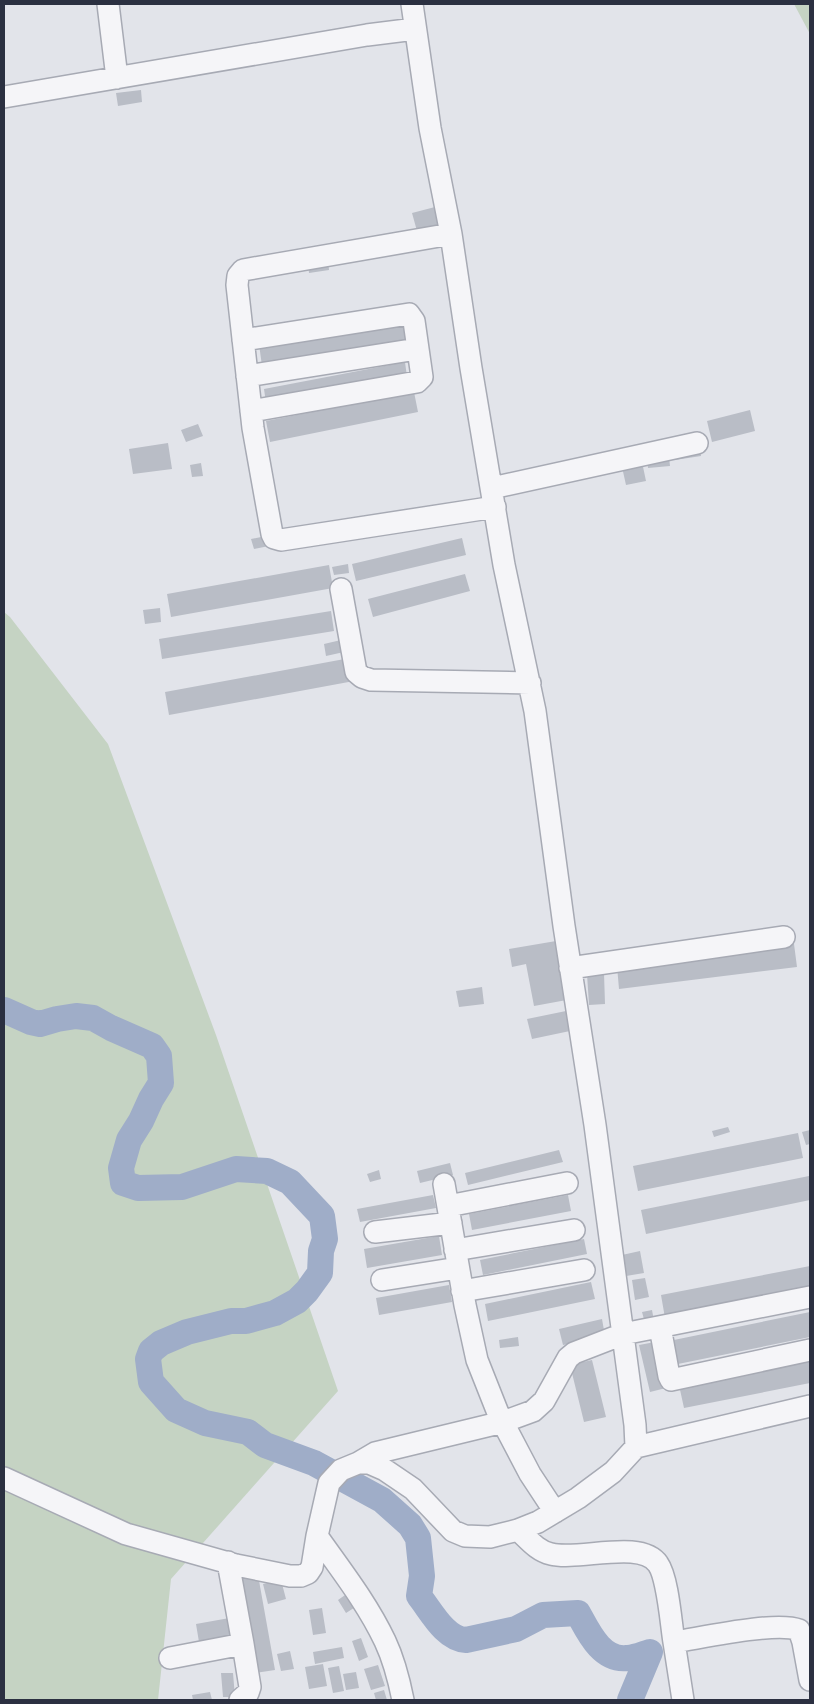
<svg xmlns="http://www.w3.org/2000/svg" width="814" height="1704" font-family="Jost,sans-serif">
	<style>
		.green { fill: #c5d3c3 }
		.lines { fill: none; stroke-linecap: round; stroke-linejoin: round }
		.river { stroke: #9fadc8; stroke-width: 26 }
		.building { fill: #b9bdc6 }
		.minor-casing { stroke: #a7aab4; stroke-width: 24 }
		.minor { stroke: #f5f5f8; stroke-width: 21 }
	</style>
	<rect width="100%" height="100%" fill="#e2e4ea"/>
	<path class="green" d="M794 4H810V34Z
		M4 612 10 617 108 744 216 1035 338 1391 171 1579 158 1700H4Z"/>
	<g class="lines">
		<path class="river" d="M4 1010 31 1022 40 1024 57 1019 76 1016 93 1018 111 1028 152 1046 159 1056 161 1083 151 1099 141 1121 129 1140 121 1168 123 1183 138 1188 182 1187 236 1169 267 1171 290 1182 322 1216 325 1239 321 1251 320 1273 307 1291 297 1301 275 1313 246 1321H231L187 1332 161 1343 151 1351 148 1359 151 1382 176 1410 205 1423 248 1432 265 1445 314 1463 382 1500 410 1525 418 1538 422 1576 419 1596C431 1611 445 1639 466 1640L516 1629 543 1615 578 1613C588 1631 601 1661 627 1658 635 1658 643 1654 650 1652L630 1700"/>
	</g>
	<path class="building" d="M141 90 142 102 118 106 116 93Z
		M435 207 440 226 417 231 412 213Z
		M328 260 329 270 309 273 308 263Z
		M406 321 409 343 262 366 259 344Z
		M405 362 407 377 266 403 264 389Z
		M414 392 418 412 270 442 266 421Z
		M750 410 755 431 712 442 707 421Z
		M198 424 203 436 186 442 181 430Z
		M168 443 172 469 133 474 129 449Z
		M700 448 701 456 675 460 674 452Z
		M669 457 670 466 648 468 647 459Z
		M642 462 646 481 626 485 622 467Z
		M201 463 203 476 192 477 190 465Z
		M266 536 269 546 254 549 251 539Z
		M462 538 466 555 356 581 352 564Z
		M348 564 349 573 334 575 332 567Z
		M329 565 333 588 171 617 167 594Z
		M465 574 470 591 373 617 368 599Z
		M160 608 161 622 145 624 143 610Z
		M331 611 334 631 162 659 159 639Z
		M341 640 344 652 326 656 324 644Z
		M350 658 354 681 169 715 165 692Z
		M562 940 572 999 534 1006 526 964 512 967 509 949Z
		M794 944 797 967 619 989 617 966Z
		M604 973 605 1004 589 1005 587 974Z
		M482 987 484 1004 459 1007 456 991Z
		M566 1011 570 1031 532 1039 527 1019Z
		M728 1127 730 1132 714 1137 712 1131Z
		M810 1130V1144L806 1145 802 1132Z
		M798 1133 803 1158 638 1191 633 1166Z
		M559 1150 563 1162 468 1185 465 1173Z
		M450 1163 453 1175 420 1183 417 1171Z
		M379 1170 381 1179 370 1182 367 1174Z
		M809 1176 810 1200 646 1234 641 1210Z
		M433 1195 436 1208 360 1222 357 1209Z
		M568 1195 571 1211 472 1230 469 1214Z
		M439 1236 442 1255 367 1268 364 1249Z
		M584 1239 587 1254 483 1275 480 1260Z
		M640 1251 644 1273 626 1276 622 1255Z
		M810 1266V1289L665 1318 661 1295Z
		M645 1278 649 1297 635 1300 632 1280Z
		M591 1282 595 1299 488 1321 485 1304Z
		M449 1285 452 1302 379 1315 376 1298Z
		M652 1310 654 1321 645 1323 642 1312Z
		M810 1312V1337L673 1365 669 1341Z
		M602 1319 605 1336 563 1345 559 1329Z
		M518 1337 519 1346 500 1348 499 1340Z
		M655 1342 666 1388 650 1392 639 1345Z
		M592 1360 606 1417 584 1422 570 1365Z
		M810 1360V1383L684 1408 679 1385Z
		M258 1575 275 1670 255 1673 239 1578Z
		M281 1580 286 1599 268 1604 263 1584Z
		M348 1593 357 1606 346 1613 338 1600Z
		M322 1608 326 1633 313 1635 309 1610Z
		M235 1617 238 1635 199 1642 196 1624Z
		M361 1638 368 1657 359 1661 352 1641Z
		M342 1647 344 1658 315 1664 313 1652Z
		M290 1651 294 1669 281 1671 277 1654Z
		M323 1664 327 1686 309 1689 305 1667Z
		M378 1665 385 1686 371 1690 364 1669Z
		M339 1666 344 1691 333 1693 328 1668Z
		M356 1672 359 1688 346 1690 343 1674Z
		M221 1673H233L235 1697H223Z
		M384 1690 387 1700H376L374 1693Z
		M210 1692 212 1700H193L192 1695Z"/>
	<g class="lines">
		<defs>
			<path id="minor" d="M108 4 117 78
				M4 97 367 35 415 29
				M451 234 243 270 238 276 237 285 253 428 272 534 274 538 281 540 495 507
				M243 340 409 314 414 321 422 377 417 382 251 411
				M247 376 417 349
				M492 488 697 443
				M341 589 356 672 362 677 371 680 530 683
				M570 968 784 937
				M444 1184 465 1305 477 1360 498 1413 530 1474 555 1512
				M448 1206 567 1183
				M375 1232 451 1223
				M455 1250 574 1230
				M382 1280 458 1268
				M462 1291 584 1270
				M660 1327 669 1376 671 1380 810 1350
				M636 1447 810 1406
				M358 1463 375 1453 503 1422 533 1411 544 1401 568 1358 574 1353 623 1334 810 1297
				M4 1478 126 1534 236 1565 290 1576H301L308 1573 312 1567 317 1536 329 1483 341 1470 358 1463H369L385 1470 413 1489 453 1531 465 1536 490 1537 518 1530 538 1522 578 1498 613 1472 636 1447 635 1425 595 1125 564 926 535 711 504 565 471 368 451 234 430 128 412 4
				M518 1530C528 1539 537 1551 551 1554 579 1561 641 1539 658 1564 668 1578 671 1624 674 1642 701 1638 776 1621 799 1630L803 1642 810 1680
				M317 1536C341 1570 367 1603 385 1641 394 1660 399 1680 403 1700
				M228 1562 243 1644
				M674 1642 683 1700
				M170 1658 243 1644 250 1687 248 1693 240 1700"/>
		</defs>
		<use href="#minor" class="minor-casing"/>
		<use href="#minor" class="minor"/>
	</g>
	<rect width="814" height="1704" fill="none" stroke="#2b3041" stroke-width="10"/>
</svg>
